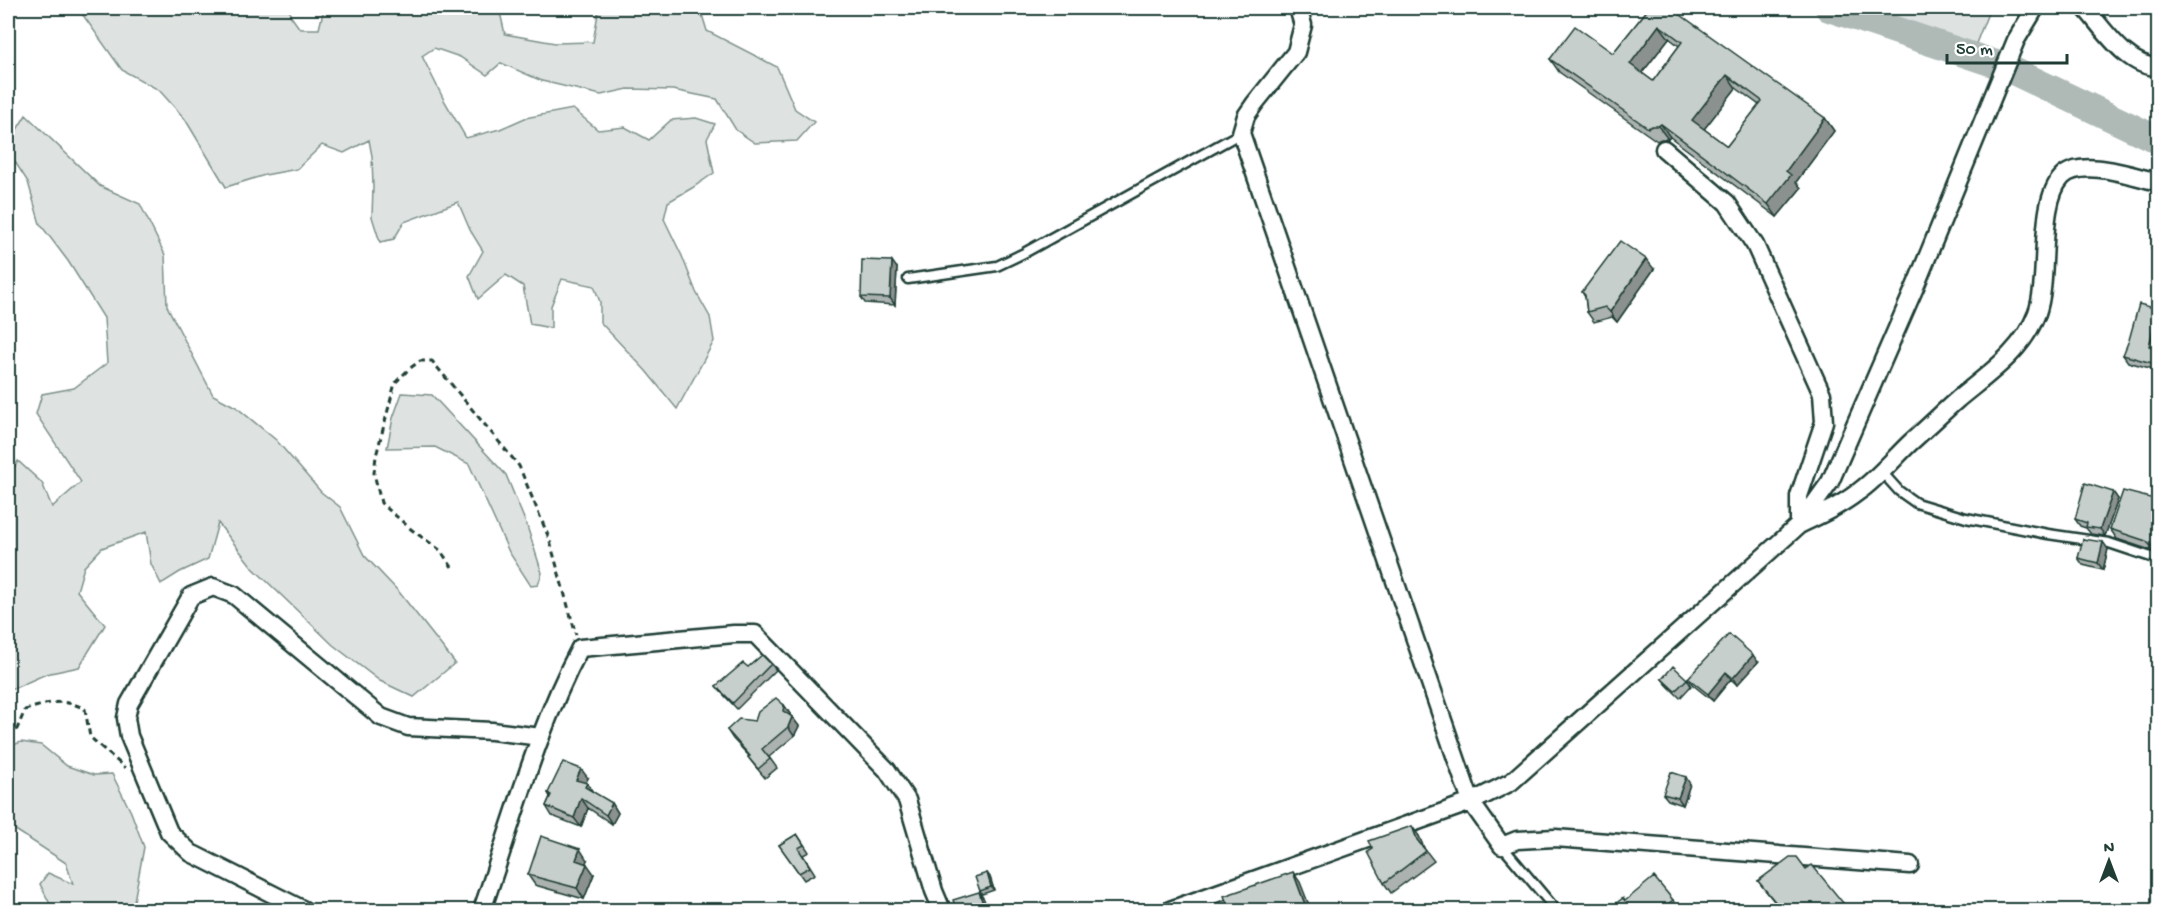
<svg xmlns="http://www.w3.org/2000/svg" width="2166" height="918" font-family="'Gochi Hand',sans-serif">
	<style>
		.green { fill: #dee3e2; stroke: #7e908b; stroke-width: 1.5 }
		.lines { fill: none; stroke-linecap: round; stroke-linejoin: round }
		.river { stroke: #afbab7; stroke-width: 28 }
		.lane-casing { stroke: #1f3d34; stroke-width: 13 }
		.street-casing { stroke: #1f3d34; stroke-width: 21 }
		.path { stroke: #1f3d34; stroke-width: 3; stroke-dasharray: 6 4.5; stroke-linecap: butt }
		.lane { stroke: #fff; stroke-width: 8 }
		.street { stroke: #fff; stroke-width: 16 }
		.wall { fill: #abb2af; stroke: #1f3d34; stroke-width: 1.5; fill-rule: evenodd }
		.shaded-wall { fill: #8b918f; stroke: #1f3d34; stroke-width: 1.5 }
		.building { fill: #c7cfcc; stroke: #1f3d34; stroke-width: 1.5; fill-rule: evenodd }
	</style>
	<rect width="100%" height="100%" fill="#fff"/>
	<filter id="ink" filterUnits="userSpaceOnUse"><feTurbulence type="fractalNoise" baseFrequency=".0167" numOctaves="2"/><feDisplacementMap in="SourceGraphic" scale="12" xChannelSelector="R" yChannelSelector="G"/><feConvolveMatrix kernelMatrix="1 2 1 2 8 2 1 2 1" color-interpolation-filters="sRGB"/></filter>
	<g filter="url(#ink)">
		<path class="green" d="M65 8H290V15L300 29H319L324 8H499L505 34 555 43 593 42 599 8H700L707 31 777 67 795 109 814 122 797 141 755 143 736 130 717 99 673 90 628 89 601 95 542 81 501 63 487 75 460 57 434 48 422 56 444 100 466 138 500 129 525 118 573 109 598 130 625 127 649 140 671 120 696 118 715 124 707 139 714 173 692 188 668 202 664 219 682 256 696 292 710 317 714 341 677 409 646 371 600 322V302L594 286 562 279 551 306V328L530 324 523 286 506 275 478 299 469 276 483 251 470 230 458 202 404 222 394 239 380 242 372 217 373 187 372 156 369 140 344 153 322 145 297 169 265 175 226 187 185 119 159 90 122 70 83 15Z
			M1838 8H1990L1973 51Z
			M26 115 100 186 140 204 165 255 167 306 213 395 236 407 276 440 321 492 340 507 364 555 399 592 455 663 414 697 380 681 333 645 253 568 218 523 208 559 180 572 161 584 151 564 146 532 102 548 84 567 77 591 105 625 79 667 46 674 8 691V478L18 461 42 483 52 507 81 482 36 414 42 394 74 388 107 363 104 318 68 261 40 224 28 182 8 151V144Z
			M402 393 432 395 506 475 527 526 542 573 538 585 531 586 509 552 469 464 435 447 387 448 393 418Z
			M21 742 41 745 67 766 94 775 112 774 131 812 144 847 134 901 135 910H53L40 884 48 873 73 884 66 863 8 825V747Z"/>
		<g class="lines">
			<path class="river" d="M1829 8 2005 67 2158 140"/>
			<defs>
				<path id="lane" d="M908 279 997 266 1024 253 1241 133
					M1881 471 1899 491 1916 503 1966 518 2048 534 2109 543 2151 557
					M1502 846 1556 910"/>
				<path id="street" d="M1298 8 1303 25 1296 52 1255 103 1246 116 1241 133 1471 802 1502 846 1517 840 1555 838 1910 865
					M2085 8C2104 29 2127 67 2158 67
					M1664 149 1727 203 1755 245 1822 394 1824 422 1799 496V525C1820 515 1840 506 1858 492 1878 478 1894 458 1911 442 1927 428 1942 413 1958 399 1988 374 2023 351 2037 313 2050 277 2037 203 2062 177 2082 157 2135 177 2158 182
					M304 910 191 853 169 832 129 736 126 718 129 704 191 596 213 587 234 595 381 717 408 727 492 731 541 737
					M482 910C512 824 537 729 580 648L734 634H755L887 770 907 800 934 891 942 910
					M1170 910 1471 802 1511 782 1799 525 1830 482 1915 287 2016 40 2034 10"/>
			</defs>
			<use href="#lane" class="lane-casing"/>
			<use href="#street" class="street-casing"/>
			<path class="path" d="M452 567 440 550 412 530 381 503 374 473 376 456 395 383 409 369 420 361H432L519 466 549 538 576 635
				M8 737 17 729 25 710C49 703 61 697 85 709L90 737 125 768"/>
			<use href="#lane" class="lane"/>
			<use href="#street" class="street"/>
		</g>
		<path class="wall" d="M1649 8 1825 118 1834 131 1796 182 1801 188 1777 217 1670 137 1668 139H1661L1657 141 1559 72 1550 59 1613 53ZM1669 38 1679 46 1653 81 1642 73ZM1736 88 1759 105 1727 146 1704 129Z
			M2158 235V276H2157L2152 269 2155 253 2151 248Z
			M897 268 895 305 865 303 861 297Z
			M1654 269 1617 322 1612 317 1594 322 1587 312 1585 297 1582 292Z
			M2155 348 2158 352V363L2157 370 2128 362 2123 355Z
			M2113 492 2118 499 2105 536 2091 534 2086 528 2080 526 2075 519Z
			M2158 500V556L2153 551 2117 539 2110 529Z
			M2108 549 2103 570 2083 565 2078 558Z
			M1758 662 1737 685 1731 679 1713 701 1693 685 1688 678Z
			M771 664 776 670 737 709 721 692 716 686 748 667Z
			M1662 679H1687L1691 686 1680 698 1667 685Z
			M784 705 790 714V715L792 717 799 726 794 736 769 757 777 768 765 778 755 766 748 757 749 756 733 739 727 730 755 721Z
			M588 778 585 783 592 792 612 803 618 813 612 824 588 808 581 827 552 816 546 806 550 797 548 793Z
			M1690 784 1683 805 1668 800 1663 794Z
			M797 834 809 852 803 855 815 874 804 880 779 845Z
			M1419 836 1423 847 1434 861 1391 893 1384 883Z
			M587 860 585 863 594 874 584 899 535 885 528 875Z
			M1806 869 1844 904 1848 910H1781L1758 881Z
			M987 873 990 877 994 890 982 894 980 891Z
			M1673 900 1677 907 1673 910H1613L1625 901Z"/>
		<path class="shaded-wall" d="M1659 25 1669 38 1639 77 1630 64Z
			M1727 75 1736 88 1701 133 1692 120Z
			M1825 118 1834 131 1796 182 1801 188 1777 217 1768 204 1786 171Z
			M1661 124 1670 137 1668 139 1658 126Z
			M1646 259 1654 269 1617 322 1610 312Z
			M892 261 897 268 895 305 890 298Z
			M2158 309V332L2154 353 2149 346Z
			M2156 348 2158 352V363L2157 370 2152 363Z
			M2113 492 2118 499 2105 536 2100 529Z
			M2158 500V537L2151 527Z
			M2103 542 2108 549 2103 570 2098 563Z
			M1753 655 1758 662 1737 685 1733 678Z
			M1726 672 1731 679 1713 701 1708 694Z
			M784 705 790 714 789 720 783 711Z
			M792 717 799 726 794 736 788 727Z
			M581 769 588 778 583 789 576 780Z
			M1686 777 1690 784 1683 805 1678 798Z
			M587 783 593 792 585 787Z
			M581 798 588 808 581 827 574 818Z
			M612 803 618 813 612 824 606 815Z
			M1412 826 1419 836 1425 850 1417 840Z
			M580 849 587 860 583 870 576 860Z
			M587 864 594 874 584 899 577 888Z
			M1293 872 1300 882 1311 910H1307Z
			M987 873 990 877 994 890 991 887Z
			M979 892 984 899 987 910H985Z"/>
		<path class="building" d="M1649 8H1671L1825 118 1786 171 1791 175 1768 204 1661 124 1658 126H1652L1648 128 1550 59 1575 26 1613 53ZM1659 25 1682 42 1653 81 1630 64ZM1727 75 1762 101 1727 146 1692 120Z
			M2153 235H2158V269H2152L2156 248H2151Z
			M1620 241 1646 259 1610 312 1605 307 1587 312 1585 295 1582 292Z
			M862 260 892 261 890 298 861 297Z
			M2139 304 2158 309 2149 346 2156 348 2152 363 2123 355 2129 340Z
			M2085 483 2113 492 2100 529 2086 527 2087 523 2075 519Z
			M2123 491 2158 500 2151 527 2158 528V548L2150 545 2146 541 2110 529Z
			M2083 539 2103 542 2098 563 2078 558Z
			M1729 634 1753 655 1733 678 1726 672 1708 694 1688 678Z
			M762 655 771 664 733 703 716 686 743 663 748 667Z
			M1673 666 1687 679 1675 691 1662 679Z
			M776 698 784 705 783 711 792 717 788 727 762 749 770 759 758 769 748 757 750 756 727 730 739 719 755 721 758 712Z
			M563 762 581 769 576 780 587 783 585 787 612 803 606 815 581 798 574 818 546 806 551 795 548 793Z
			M1671 772 1686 777 1678 798 1663 794Z
			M1412 826 1417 840 1426 851 1384 883 1368 852 1373 849 1369 841Z
			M797 834 804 845 798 848 810 867 799 873 779 845Z
			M541 836 580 849 576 860 587 864 577 888 528 875Z
			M1790 857H1797L1806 869 1812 865 1844 904 1835 910H1809L1805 906 1799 910H1782L1758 881Z
			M1293 872 1307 910H1230L1224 896Z
			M987 873 991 887 980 891 975 877Z
			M1654 877 1673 900 1660 910H1614L1611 907 1623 898 1625 901Z
			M979 892 985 910H956L953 900Z"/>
	</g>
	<rect width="2166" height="918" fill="none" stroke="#fff" stroke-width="30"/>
	<rect x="15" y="15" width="2136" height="888" fill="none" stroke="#1f3d34" stroke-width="2" filter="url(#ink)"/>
	<g transform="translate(2109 861)" stroke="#ffffff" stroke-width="4.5" paint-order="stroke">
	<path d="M0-4.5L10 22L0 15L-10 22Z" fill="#1f3d34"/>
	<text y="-9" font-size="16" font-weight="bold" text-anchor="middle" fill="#1f3d34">N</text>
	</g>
	<path d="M1947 54v9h120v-9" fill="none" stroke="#1f3d34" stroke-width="3"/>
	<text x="1956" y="54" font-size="18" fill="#1f3d34" stroke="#ffffff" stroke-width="4.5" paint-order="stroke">50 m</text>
</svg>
